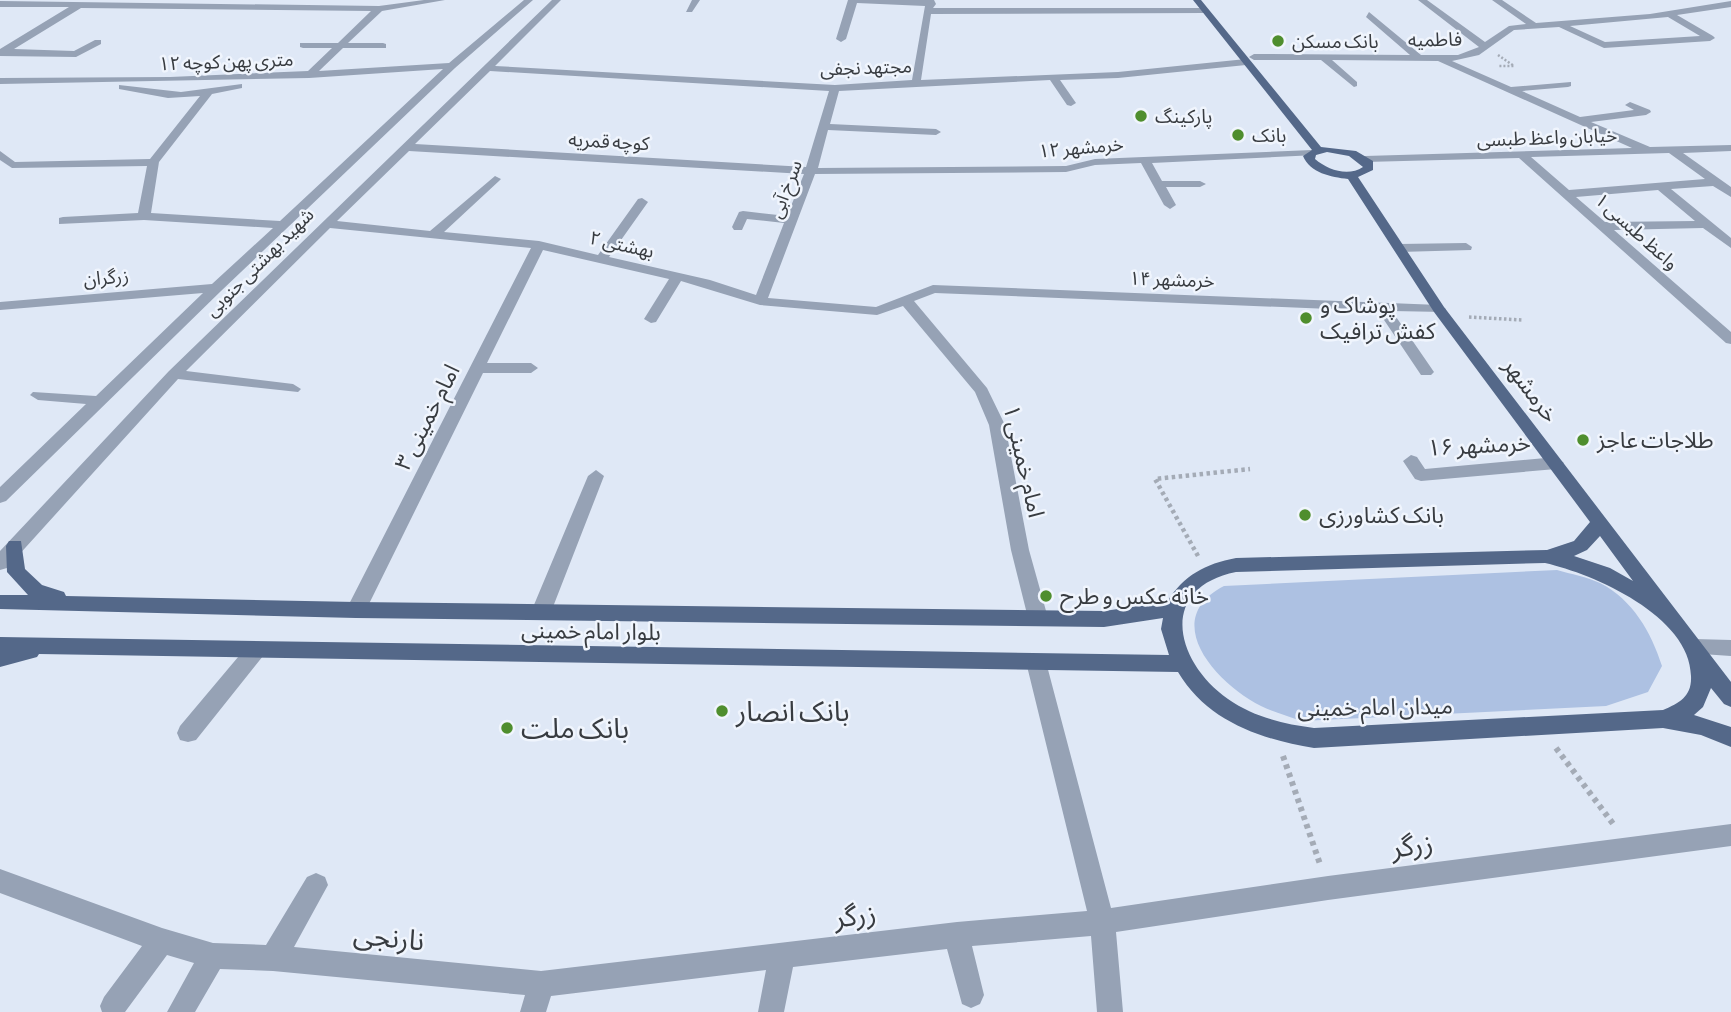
<svg xmlns="http://www.w3.org/2000/svg" width="1731" height="1012" font-family="'Asap Condensed','Noto Sans Arabic',sans-serif">
	<style>
		.green { fill: #adc1e2 }
		.lines { fill: none; stroke-linecap: round; stroke-linejoin: round }
		.path-far3 { stroke: #a4abb6; stroke-width: 2.5; stroke-dasharray: 2 2; stroke-linecap: butt }
		.path-far2 { stroke: #a4abb6; stroke-width: 3.5; stroke-dasharray: 2.5 2.5; stroke-linecap: butt }
		.path-far1 { stroke: #a4abb6; stroke-width: 4.5; stroke-dasharray: 3.5 3.5; stroke-linecap: butt }
		.path { stroke: #a4abb6; stroke-width: 6; stroke-dasharray: 4.5 4.5; stroke-linecap: butt }
		.minor { fill: #96a2b5; fill-rule: evenodd }
		.major { fill: #546889; fill-rule: evenodd }
		.poi-dot { fill: #4f8e2e; stroke: #f0f5fd; stroke-width: 2.5 }
		.labels { text-anchor: middle; dominant-baseline: central; stroke-width: 5; stroke-linejoin: round; paint-order: stroke }
		.far-street-label { font-size: 19px; fill: #383c41; stroke: #f0f5fd }
		.far-poi-label { font-size: 19px; fill: #383c41; stroke: #f0f5fd; text-anchor: start }
		.poi-label { font-size: 23px; fill: #383c41; stroke: #f0f5fd; text-anchor: start }
		.street-label { font-size: 23px; fill: #383c41; stroke: #f0f5fd }
		.near-poi-label { font-size: 28px; fill: #383c41; stroke: #f0f5fd; text-anchor: start }
		.near-street-label { font-size: 28px; fill: #383c41; stroke: #f0f5fd }
	</style>
	<rect width="100%" height="100%" fill="#dfe8f6"/>
	<path class="green" d="M1557 570C1571 574 1587 577 1600 583 1633 600 1651 632 1662 666L1648 692 1606 706 1301 721C1288 716 1273 712 1261 706 1217 684 1158 620 1224 586Z"/>
	<g class="lines">
		<path class="path-far3" d="M1498 55 1514 66H1499"/>
		<path class="path-far2" d="M1469 317 1522 320"/>
		<path class="path-far1" d="M1198 556 1155 479 1250 469"/>
		<path class="path" d="M1556 748 1614 825
			M1283 756 1320 864"/>
		<path class="minor" d="M424 0H445L382 11 348 43H383L386 44V48H343L319 71 449 63 524 0H533L455 68 221 291 6 501 0 503V487L86 404 38 400 30 395 33 392 96 396 203 293 0 310V302L212 284 273 228 144 220 59 224V218L63 217 138 213 147 166 12 168 0 160V151L15 162 150 159 200 96 168 98 119 89V85L181 92 242 84V88L212 94 159 162 151 213 280 221 443 69 309 78 0 84V78L170 77 308 71 332 48H303L300 47V43H338L371 11 81 8 14 49 74 51 95 40H101V44L76 57 0 56V49L69 7H0V1L379 6Z
			M552 0H561L495 66 835 85 912 80 925 6 857 3 846 39 841 42 836 39 848 0H934L936 4 933 8H1207L1204 13 931 14 921 80 1118 72 1246 59 1251 62 1246 65 1118 78 1060 80 1076 103 1071 106 1067 105 1050 80 839 91 830 124 936 129 941 132 936 135 828 130 818 168 1066 166 1095 159 1312 150 1318 153 1316 155 1152 163 1162 181H1200L1206 184 1200 187H1166L1176 205 1170 209 1164 205 1141 163 1095 165 1066 172 815 174 768 298 876 307 933 285 1439 305 1446 309 1444 312 1392 311 1434 372 1431 375H1421L1378 311 935 293 914 301 987 388 1005 425 1029 550 1048 618 1045 623 1038 626 1031 623 1028 618 1011 550 989 425 975 392 903 306 877 315 760 305 681 281 656 322 651 323 644 319 669 279 543 250 487 363H531L538 368 531 373H483L366 610 363 615 356 618 349 615 346 610 531 248 330 228 186 371 293 384 301 389 298 392 178 379 7 568 0 570V551L169 371ZM490 71 829 91 806 167 415 144ZM409 151 804 174 787 216 743 211 739 212 732 227 734 230H742L747 219 784 223 756 295 710 280 609 257 648 202 642 198 638 199 598 255 539 241 444 232 499 181 501 179 495 176 430 231 337 221Z
			M692 0H700L692 12H686Z
			M1418 0H1427L1485 42 1509 26 1526 24 1492 0H1502L1536 23 1650 14 1731 1V7L1677 15 1713 36 1715 38 1710 41 1604 48 1559 27 1514 30 1479 55 1452 61 1511 87 1571 82V86L1568 87 1522 91 1580 117 1634 110 1625 105 1630 102 1650 110 1651 112 1646 115 1591 122 1650 147 1731 145V151L1683 153 1731 187V197L1713 186 1671 189 1731 238V248L1703 228 1614 230 1731 332V344L1726 343 1519 158 1365 162 1359 159 1365 156 1632 148 1438 61 1332 60 1357 82V86L1354 87 1321 60H1254L1249 57 1254 54 1410 55 1366 17 1369 12 1421 55H1458L1479 47ZM1668 17 1700 36 1605 42 1570 26ZM1669 153 1705 179 1569 190 1531 157ZM1658 190 1695 221 1605 222 1576 197Z
			M1466 243 1472 247 1471 250 1399 252 1393 248 1399 244Z
			M1411 455 1417 457 1425 469 1556 457 1564 463 1556 469 1421 481 1415 479 1403 461Z
			M596 470 604 476 551 612 548 617 541 620 534 617 531 612 588 476Z
			M1694 639 1731 640V656L1687 653 1684 647 1687 641Z
			M256 642 263 644 266 650 263 656 196 740 188 742 180 740 177 733 180 726 249 644Z
			M1036 654 1043 656 1046 662 1111 908 1328 876 1731 824V846L1328 900 1116 932 1123 1012H1097L1091 936 972 946 984 995 980 1004 971 1008 962 1004 947 949 793 967 784 1012H758L766 970 551 996 546 1012H520L525 995 273 971 220 969 195 1012H167L194 963 167 955 125 1012H102L100 1006 104 997 142 946 0 893V869L162 928 213 943 266 945 307 877 316 873 325 877 328 885 294 947 541 971 957 922 1087 911 1026 662 1029 656Z"/>
		<path class="major" d="M1193 0H1201L1321 147 1356 151 1373 161V170L1358 177 1444 307 1731 682V707L1724 704 1711 688 1703 707 1694 715 1731 727V747L1701 735 1663 728 1314 748C1260 739 1207 721 1178 672L39 654 37 657 0 667V637L1169 655 1161 629 1163 618 1104 627 356 618 0 609V595H28L7 572 6 546 9 541H21L25 569 42 585 64 592 66 596 356 602 1104 611 1167 602C1184 575 1205 564 1236 558L1547 550 1574 541 1590 522 1434 312 1348 179C1331 177 1310 173 1303 156L1312 150ZM1327 152 1349 156 1363 167C1348 177 1328 170 1315 159L1316 155ZM1600 536 1633 581 1610 568 1574 556 1587 550ZM1545 563C1594 574 1690 616 1691 676 1692 696 1680 703 1663 710L1314 728C1283 724 1254 717 1228 699 1175 662 1157 588 1236 572Z"/>
	</g>
	<g class="poi-dot">
		<circle cx="1278" cy="41" r="7"/>
		<circle cx="1141" cy="116" r="7"/>
		<circle cx="1238" cy="135" r="7"/>
		<circle cx="1306" cy="318" r="7"/>
		<circle cx="1583" cy="440" r="7"/>
		<circle cx="1305" cy="515" r="7"/>
		<circle cx="1046" cy="596" r="7"/>
		<circle cx="722" cy="711" r="7"/>
		<circle cx="507" cy="728" r="7"/>
	</g>
	<g class="labels">
		<g class="far-street-label">
			<text transform="translate(1435 39) rotate(-1)">فاطمیه</text>
			<text transform="translate(226 61) rotate(-2)">۱۲ متری پهن کوچه</text>
			<text transform="translate(866 67) rotate(-2)">مجتهد نجفی</text>
			<text transform="translate(1547 137) rotate(-2)">خیابان واعظ طبسی</text>
			<text transform="translate(609 141) rotate(3)">کوچه قمریه</text>
			<text transform="translate(1081 147) rotate(-5)">خرمشهر ۱۲</text>
			<text transform="translate(785 189) rotate(-69)">سرخ آبی</text>
			<text transform="translate(1637 231) rotate(42)">واعظ طبسی ۱</text>
			<text transform="translate(622 244) rotate(13)">بهشتی ۲</text>
			<text transform="translate(259 262) rotate(-45)">شهید بهشتی جنوبی</text>
			<text transform="translate(106 277) rotate(-5)">زرگران</text>
			<text transform="translate(1172 279) rotate(2)">خرمشهر ۱۴</text>
		</g>
		<g class="far-poi-label">
			<text x="1292" y="41">بانک مسکن</text>
			<text x="1155" y="116">پارکینگ</text>
			<text x="1252" y="135">بانک</text>
		</g>
		<g class="poi-label">
			<text x="1320" y="305">پوشاک و<tspan x="1320" dy="26">کفش ترافیک</tspan></text>
			<text x="1597" y="440">طلاجات عاجز</text>
			<text x="1319" y="515">بانک کشاورزی</text>
			<text x="1060" y="596">خانه عکس و طرح</text>
		</g>
		<g class="street-label">
			<text transform="translate(1531 390) rotate(53)">خرمشهر</text>
			<text transform="translate(427 417) rotate(-63)">امام خمینی ۳</text>
			<text transform="translate(1479 445) rotate(-3)">خرمشهر ۱۶</text>
			<text transform="translate(1024 461) rotate(77)">امام خمینی ۱</text>
			<text transform="translate(591 631) rotate(1)">بلوار امام خمینی</text>
			<text transform="translate(1375 707) rotate(-1)">میدان امام خمینی</text>
		</g>
		<g class="near-poi-label">
			<text x="736" y="711">بانک انصار</text>
			<text x="521" y="728">بانک ملت</text>
		</g>
		<g class="near-street-label">
			<text transform="translate(1412 845) rotate(-8)">زرگر</text>
			<text transform="translate(855 915) rotate(-7)">زرگر</text>
			<text transform="translate(389 937) rotate(6)">نارنجی</text>
		</g>
	</g>
</svg>
